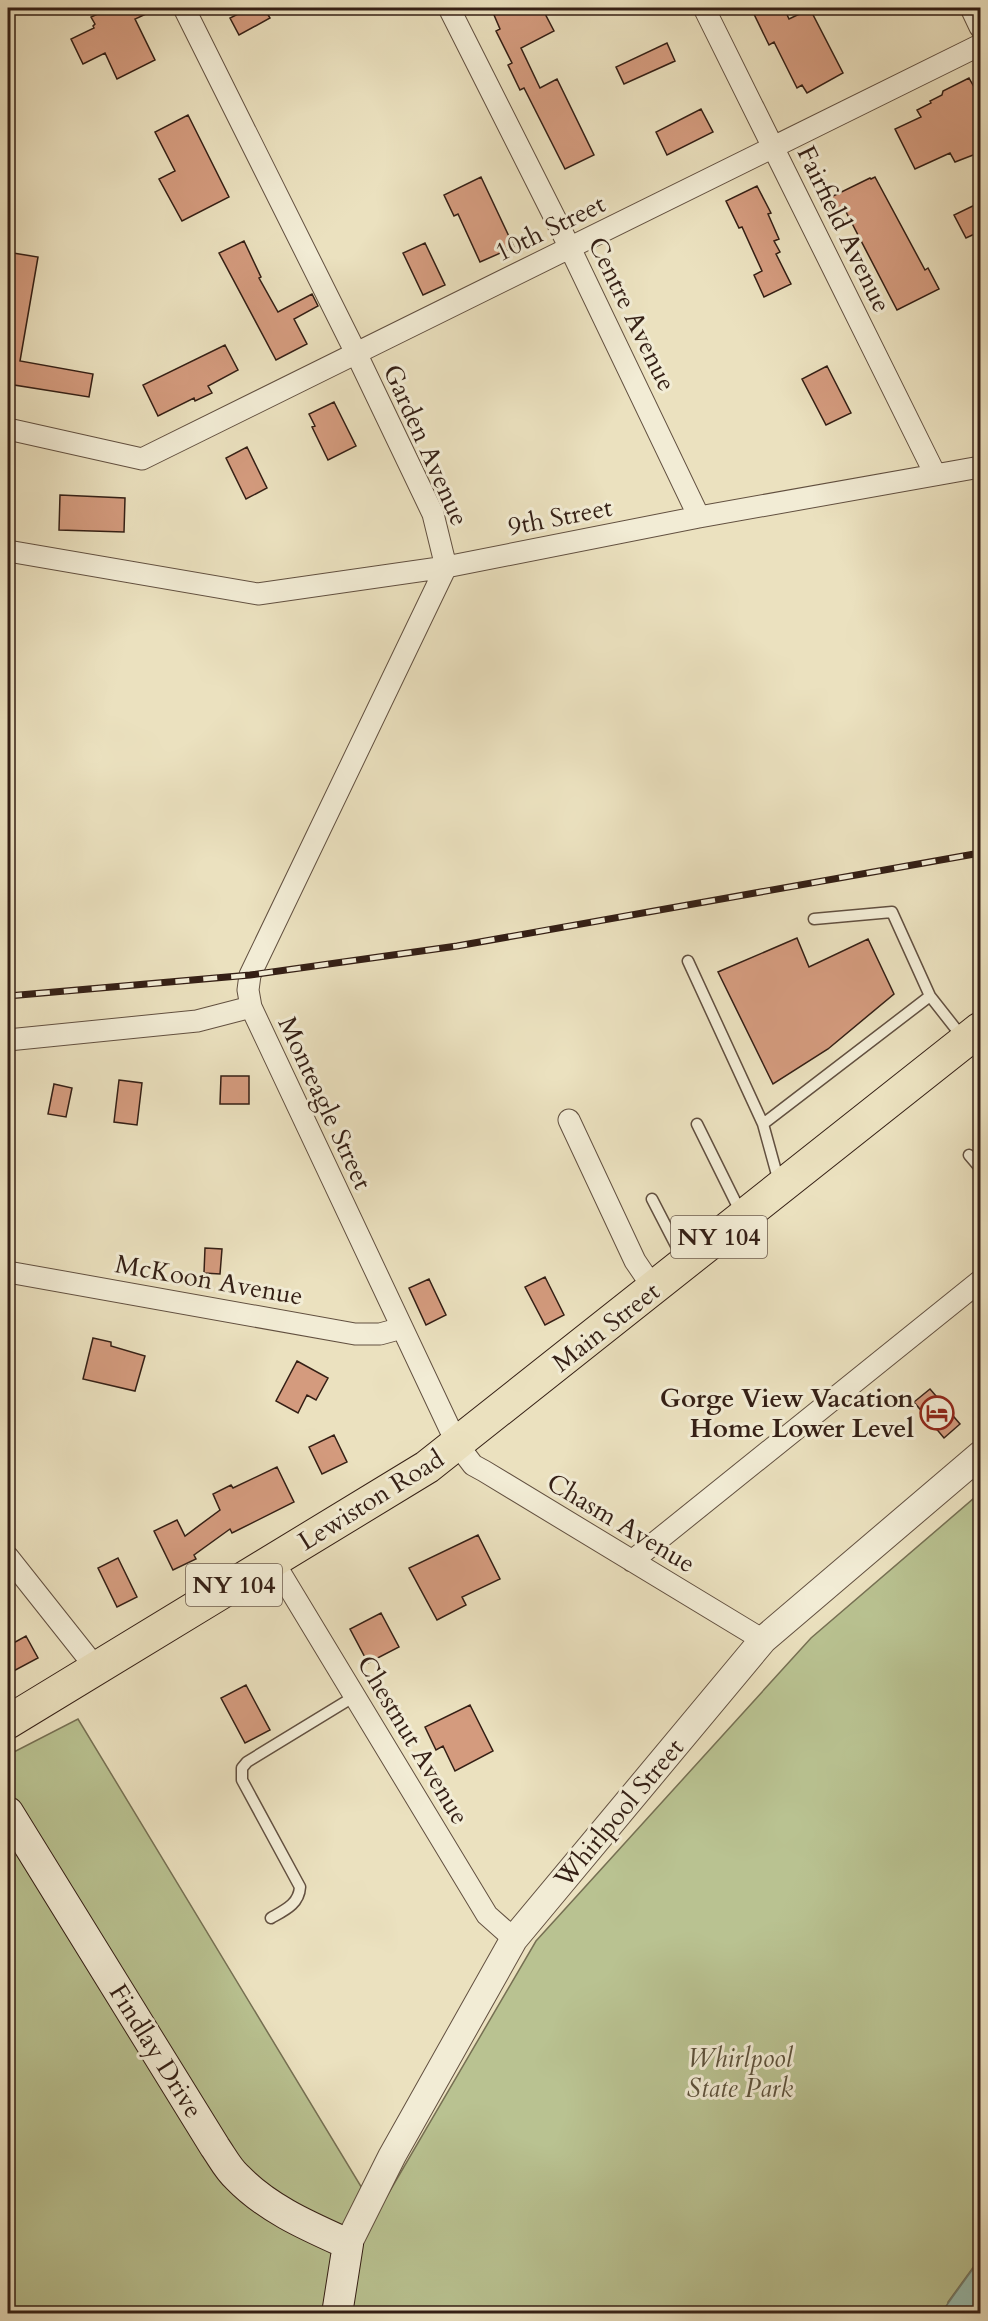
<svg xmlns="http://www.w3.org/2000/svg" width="988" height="2321" font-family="Cardo,serif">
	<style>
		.green { fill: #b9c291; stroke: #767053; stroke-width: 1.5 }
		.water { fill: #98beb0; stroke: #707e72; stroke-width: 1.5 }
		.building { fill: #d49b7e; stroke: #341f15; stroke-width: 1.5 }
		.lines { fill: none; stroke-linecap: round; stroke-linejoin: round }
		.service-casing { stroke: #625040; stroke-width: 13 }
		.minor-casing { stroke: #625040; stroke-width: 23 }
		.tertiary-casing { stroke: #625040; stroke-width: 29 }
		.secondary-casing { stroke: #341f15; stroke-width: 32 }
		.primary-casing { stroke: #341f15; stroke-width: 35 }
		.service { stroke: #f2ecd5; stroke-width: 10 }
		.minor { stroke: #f2ecd5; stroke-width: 21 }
		.tertiary { stroke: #f2ecd5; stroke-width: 27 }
		.secondary { stroke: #f2ecd5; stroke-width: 30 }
		.primary { stroke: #ebe1bf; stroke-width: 33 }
		.rail-casing { stroke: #341f15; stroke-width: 7 }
		.rail { stroke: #f2ecd5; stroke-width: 4.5; stroke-dasharray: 14; stroke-linecap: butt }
		.labels { text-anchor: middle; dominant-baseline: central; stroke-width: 6; stroke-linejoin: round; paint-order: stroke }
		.shield { fill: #f2ecd5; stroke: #6d5c4f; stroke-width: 1.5 }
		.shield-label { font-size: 24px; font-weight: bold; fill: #341f15 }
		.street-label { font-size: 26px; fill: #341f15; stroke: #f2ecd5 }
		.poi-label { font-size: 26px; font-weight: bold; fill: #341f15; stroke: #f2ecd5; text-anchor: end }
		.park-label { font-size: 26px; font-style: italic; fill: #5c503a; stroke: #f2ecd5 }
	</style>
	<rect width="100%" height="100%" fill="#ebe1bf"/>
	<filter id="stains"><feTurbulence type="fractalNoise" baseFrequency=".00333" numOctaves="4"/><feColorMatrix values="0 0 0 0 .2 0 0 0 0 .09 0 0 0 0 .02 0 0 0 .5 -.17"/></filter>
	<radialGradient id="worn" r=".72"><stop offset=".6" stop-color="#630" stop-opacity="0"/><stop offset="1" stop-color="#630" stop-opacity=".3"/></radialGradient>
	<path class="green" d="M980 1493V2258L948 2302 947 2313 8 2314V1755L78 1719 377 2213 536 1941 811 1638Z"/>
	<path class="water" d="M980 2259V2313H941Z"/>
	<path class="building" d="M111 8H159L135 19 155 60 117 79 105 53 83 64 71 39 94 28 93 26 95 24 91 17Z
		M250 8H264L270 18 239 35 230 18Z
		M491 8H542L554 31 521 48 540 88 557 79 594 155 565 169 524 88 520 90 508 65 512 63 496 31 500 29Z
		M751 8H784L789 19 810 9 843 73 807 93 802 85 797 88 774 42 769 45Z
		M667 43 675 61 624 84 616 67Z
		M969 78 979 96 975 98 981 108V152L955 162 950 153 915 169 895 129 921 117 917 110 931 103 930 101 942 95 943 91Z
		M701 109 713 132 667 155 656 132Z
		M188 115 229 197 182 221 159 179 175 171 155 132Z
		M481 177 514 247 480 262 458 214 454 216 444 195Z
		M875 177 925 270 928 268 939 289 897 310 845 210 838 213 831 197 870 178 871 179Z
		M757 186 771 213 768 214 779 239 774 241 780 252 776 254 791 284 764 297 754 275 762 271 742 227 739 228 726 201Z
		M981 202V231L966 238 954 215Z
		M244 241 261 277 259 278 278 312 312 294 318 306 294 319 307 344 276 360 219 253Z
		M425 243 445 285 423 295 403 253Z
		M13 253 38 257 20 361 93 374 89 397 8 384V283Z
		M225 345 238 370 208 386 212 393 195 401 194 398 158 416 143 385Z
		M827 366 851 413 826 425 802 379Z
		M334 402 356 446 328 460 312 427 315 426 309 414Z
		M247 447 267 488 246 499 226 458Z
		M60 495 125 498 124 532 59 530Z
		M797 938 809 967 868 939 894 994 828 1049 773 1084 718 972Z
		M221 1076H249V1104H220Z
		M119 1080 142 1083 137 1125 114 1122Z
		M54 1084 72 1088 66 1117 48 1114Z
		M205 1248 222 1249 220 1274 204 1273Z
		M545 1277 564 1315 545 1325 525 1287Z
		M429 1279 446 1315 426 1325 409 1288Z
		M93 1338 111 1342V1346L145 1356 135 1391 83 1379Z
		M297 1361 328 1378 316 1400 307 1395 298 1413 276 1401Z
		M930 1389 960 1424 944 1438 914 1402Z
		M334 1435 347 1462 322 1474 309 1447Z
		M277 1467 294 1502 232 1533 230 1529 194 1555 196 1559 173 1570 154 1531 177 1520 185 1536 220 1510 213 1494 231 1485 233 1488Z
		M478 1535 500 1579 462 1597 466 1605 437 1620 409 1568Z
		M118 1558 137 1597 117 1607 98 1568Z
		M381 1613 399 1647 368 1663 350 1629Z
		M26 1636 38 1658 8 1674V1646Z
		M246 1685 270 1730 245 1743 221 1698Z
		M470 1705 493 1751 455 1771 443 1746 436 1750 425 1727Z"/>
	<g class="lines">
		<defs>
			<path id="service" d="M814 919 892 912 930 996
				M688 961 763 1124
				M697 1124 742 1215
				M969 1155 980 1168
				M779 1182 763 1124 930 996 963 1038
				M652 1199 684 1261
				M271 1918C285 1910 299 1904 300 1887L242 1780V1768L247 1762 355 1696"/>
			<path id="minor" d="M184 8 356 353 433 514 446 567 250 975 248 990 251 1007 457 1444 473 1465 484 1471 763 1640
				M449 8 570 248 699 517
				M704 8 935 474
				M971 8 980 27
				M8 429 142 459 980 45
				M8 551 258 594 446 567 699 517 980 467
				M8 1040 197 1021 251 1007
				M569 1120 635 1261 654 1289
				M8 1272 355 1334H380L402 1328
				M8 1557 96 1668
				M273 1561 487 1915 514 1939
				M632 1561 980 1281"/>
			<path id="tertiary" d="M348 2244 392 2156 514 1939 763 1640 980 1455"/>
			<path id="secondary" d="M8 1812 215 2147C222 2157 228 2169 237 2177 268 2209 308 2226 348 2244L337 2314"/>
			<path id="primary" d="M8 1722 427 1467 980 1029"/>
		</defs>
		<use href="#service" class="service-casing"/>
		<use href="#minor" class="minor-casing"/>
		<use href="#tertiary" class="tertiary-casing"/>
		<use href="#secondary" class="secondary-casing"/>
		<use href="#primary" class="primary-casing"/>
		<use href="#service" class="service"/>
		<use href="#minor" class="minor"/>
		<use href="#tertiary" class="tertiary"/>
		<use href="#secondary" class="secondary"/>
		<use href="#primary" class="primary"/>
		<defs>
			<path id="rail" d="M8 996 250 975 457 946 980 853"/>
		</defs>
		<use href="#rail" class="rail-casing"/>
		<use href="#rail" class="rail"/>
	</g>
	<defs>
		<symbol id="hotel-ring" viewBox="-11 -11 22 22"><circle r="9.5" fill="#f2ecd5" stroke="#8f2418" stroke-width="1.5"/><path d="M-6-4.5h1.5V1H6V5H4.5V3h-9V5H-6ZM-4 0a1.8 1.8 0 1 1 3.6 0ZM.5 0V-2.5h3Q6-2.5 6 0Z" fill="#8f2418"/></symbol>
	</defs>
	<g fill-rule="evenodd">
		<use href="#hotel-ring" x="918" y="1394" width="38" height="38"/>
	</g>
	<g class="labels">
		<g class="shield">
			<rect x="671" y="1216" width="96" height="42" rx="4.5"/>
			<rect x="186" y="1564" width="96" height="42" rx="4.5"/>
		</g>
		<g class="shield-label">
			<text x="719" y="1237">NY 104</text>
			<text x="234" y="1585">NY 104</text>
		</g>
		<g class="street-label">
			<text transform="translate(550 228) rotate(-26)">10th Street</text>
			<text transform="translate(844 229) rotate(64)">Fairfield Avenue</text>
			<text transform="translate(632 314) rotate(64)">Centre Avenue</text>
			<text transform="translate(426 445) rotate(66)">Garden Avenue</text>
			<text transform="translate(560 517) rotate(-11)">9th Street</text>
			<text transform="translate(325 1103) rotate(65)">Monteagle Street</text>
			<text transform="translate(209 1280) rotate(10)">McKoon Avenue</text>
			<text transform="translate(606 1327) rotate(-38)">Main Street</text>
			<text transform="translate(371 1500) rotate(-32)">Lewiston Road</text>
			<text transform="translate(621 1523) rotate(31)">Chasm Avenue</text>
			<text transform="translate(413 1740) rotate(59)">Chestnut Avenue</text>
			<text transform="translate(619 1813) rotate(-50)">Whirlpool Street</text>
			<text transform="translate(156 2051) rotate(58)">Findlay Drive</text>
		</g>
		<g class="poi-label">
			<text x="914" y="1398">Gorge View Vacation<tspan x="914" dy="30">Home Lower Level</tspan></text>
		</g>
		<g class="park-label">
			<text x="740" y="2058">Whirlpool<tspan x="740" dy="30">State Park</tspan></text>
		</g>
	</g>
	<rect width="988" height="2321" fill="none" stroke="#ebe1bf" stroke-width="30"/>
	<rect x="9" y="9" width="970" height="2303" fill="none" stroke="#341f15" stroke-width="3"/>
	<rect x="15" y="15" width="958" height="2291" fill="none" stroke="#341f15" stroke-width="1.5"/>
	<rect width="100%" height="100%" filter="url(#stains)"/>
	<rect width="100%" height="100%" fill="url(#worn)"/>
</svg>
